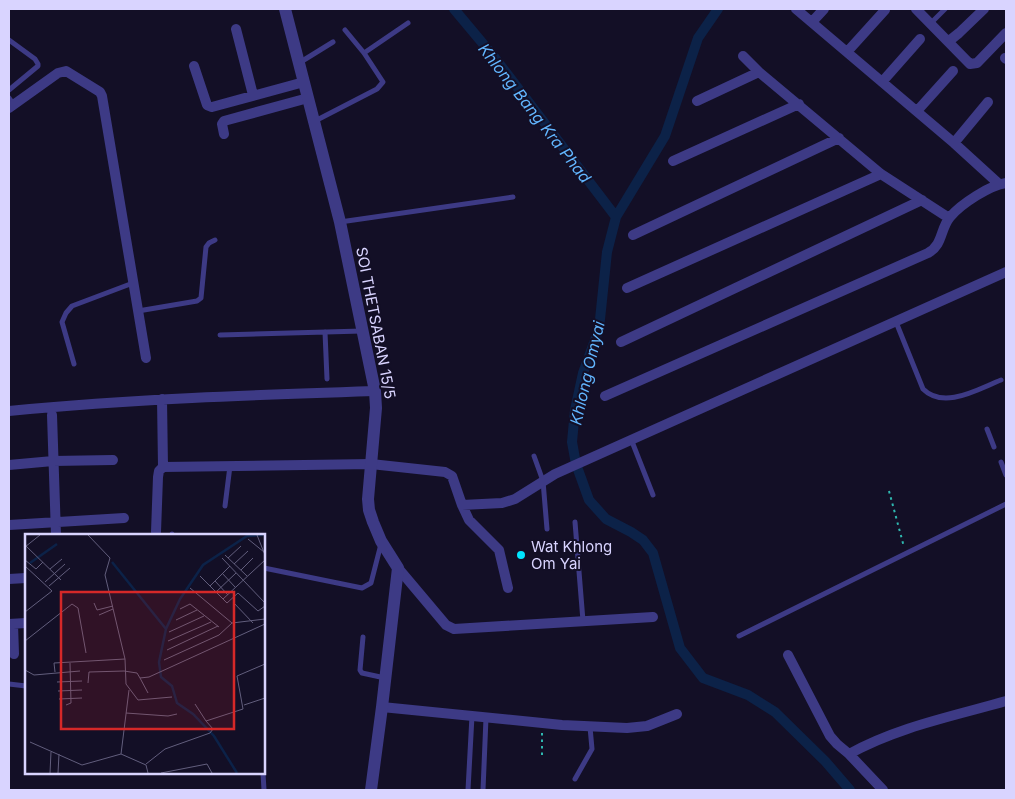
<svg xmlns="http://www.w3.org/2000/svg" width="1015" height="799" font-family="Inter,sans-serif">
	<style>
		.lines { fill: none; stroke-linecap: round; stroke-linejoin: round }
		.canal { stroke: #0c2248; stroke-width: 10 }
		.path { stroke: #2fb8b0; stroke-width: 2; stroke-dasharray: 2.5 4; stroke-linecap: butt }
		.service { stroke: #3d3a85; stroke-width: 5 }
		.minor { stroke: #3d3a85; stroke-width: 10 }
		.tertiary { stroke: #3d3a85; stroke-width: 12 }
		.poi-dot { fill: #00e5ff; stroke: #130f26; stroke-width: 2 }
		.labels { text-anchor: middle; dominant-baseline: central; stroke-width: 4; stroke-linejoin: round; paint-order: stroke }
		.street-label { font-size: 15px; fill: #d9d4ff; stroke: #130f26 }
		.poi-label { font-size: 15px; fill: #d9d4ff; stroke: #130f26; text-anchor: start }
		.water-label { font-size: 16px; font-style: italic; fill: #62b6ff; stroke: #130f26 }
		.inset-river { fill: none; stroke: #0c2248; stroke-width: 2.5 }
		.inset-road { fill: none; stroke: #625e7d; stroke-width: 1 }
		.view { fill: #d62828; fill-opacity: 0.15; stroke: #d62828; stroke-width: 2.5 }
		.inset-edge { fill: none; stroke: #d9d4ff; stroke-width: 2.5 }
	</style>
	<rect width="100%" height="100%" fill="#130f26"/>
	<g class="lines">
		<path class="canal" d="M454 9 495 58 616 217
			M718 9 698 38 665 136 616 217 607 252 599 329 583 373 575 410 572 442 576 464 589 500 606 519 631 532 643 540 653 553 680 648 703 678 748 695 775 712 825 761 850 790"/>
		<path class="path" d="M889 491 904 547
			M542 733V755"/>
		<path class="service" d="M930 24 945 9
			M9 40 35 59 38 64V66L9 90
			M364 53 408 23
			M299 63 333 42
			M9 98 14 105
			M315 121 377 89 383 82 364 53 345 30
			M340 222 513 197
			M138 311 197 301 201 298 206 247 209 243 215 240
			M896 322 923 389C944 410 978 389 1001 380
			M325 332 327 379
			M220 335 362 331
			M74 364 62 322 66 313 72 306 133 283
			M987 429 994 447
			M631 439 653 495
			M534 456 543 481 547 529
			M1001 462 1006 475
			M225 506 230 466
			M575 522 583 621
			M172 534V535
			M264 568 362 588 371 583 381 544
			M739 636 1006 504
			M363 637 360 670 362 673 385 678
			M9 684 26 686
			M263 773 264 790
			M575 779 592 749 590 727
			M468 790 472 716
			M483 790 486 718"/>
		<path class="minor" d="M796 9 954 143 999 184
			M916 9 970 64 977 63 1006 33
			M812 22 824 9
			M236 29 253 95
			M949 41 959 33 984 9
			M847 52 885 10
			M743 56 759 72
			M1005 58 1006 59
			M194 66 207 105 212 107 304 82
			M882 82 920 39
			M697 101 759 72 881 174 949 218
			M9 108 58 73 66 71 100 92 102 96 146 358
			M917 111 953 71
			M224 134 222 124 224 121 308 98
			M954 143 988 102
			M673 161 799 104
			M633 235 839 138
			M627 288 881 174
			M621 342 922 200
			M605 396 928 253C943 245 940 229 950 217 961 204 990 185 1006 183
			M162 399 163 467
			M9 411C131 399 253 395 375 391
			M52 415 56 535
			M9 465 53 461 113 460
			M462 505 469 520 499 550 508 588
			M9 525 124 518
			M156 532 158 477 159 471 163 467 371 464 445 472 452 476 462 505 502 503 515 499 555 474 1006 272
			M398 568 446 625 454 629 653 617
			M9 579 26 578
			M9 624 26 623
			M13 624 14 654
			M788 655 830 736 837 744 849 754
			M382 707 562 725 627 728 647 726 677 714
			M883 790 849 754C897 727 954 716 1006 701"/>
		<path class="tertiary" d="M285 9 340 222 375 391 376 408 368 499 369 510 373 522 381 541 398 568 382 707 371 790"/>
	</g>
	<circle class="poi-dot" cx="521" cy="555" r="5"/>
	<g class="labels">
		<g class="street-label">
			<text transform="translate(376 323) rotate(79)">SOI THETSABAN 15/5</text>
		</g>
		<g class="poi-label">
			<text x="531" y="546">Wat Khlong<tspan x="531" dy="17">Om Yai</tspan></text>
		</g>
		<g class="water-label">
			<text transform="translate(535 113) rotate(52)">Khlong Bang Kra Phad</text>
			<text transform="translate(587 373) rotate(-77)">Khlong Omyai</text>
		</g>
	</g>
	<g transform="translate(25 534)">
		<rect width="240" height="240" fill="#130f26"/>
		<path class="inset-river" d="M87 28 141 95M5 29 32 10M212 239 189 202 168 180 152 169 147 152 136 143 134 128 141 95 155 65 178 31 222 2 238 1"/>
		<path class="inset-road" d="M63 1 85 24 80 41 100 125 101 150 113 166 147 163M232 1 240 21M223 5 239 18M1 12 36 46M0 13 15 1M200 21 222 42M197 24 240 69M203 24 216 12M0 26 11 35 18 28M209 30 223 17M0 32 27 57 0 78M25 35 37 25M216 36 228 24M197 39 210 53M175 42 202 69 213 59 233 77 240 72M190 47 203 61M20 48 40 30M24 52 45 34M185 52 205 32M165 54 207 89M191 58 211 39M198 65 240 26M208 68 228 89M69 69 72 76 88 72M155 75 165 70 194 93M74 81 88 75M151 86 172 76M144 98 179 82M0 107 47 70 53 74 61 119M143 107 186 88M142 116 193 92M139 126 194 101 207 89 240 85M0 136 9 141 55 137M30 138 29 129 100 125M115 144 123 159M32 148 57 147M63 149 64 138 99 137 112 139 115 144 124 143 240 90M33 157 57 156M34 165 57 164M170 170 181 187M41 171 46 169 45 129M219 171 240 164M101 179 143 182 152 180M5 208 57 231 96 220M96 220 104 156M96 220 121 231 123 239M121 230 140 215 185 199 188 195 181 187 218 175 212 142 240 130M25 239 26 218M33 239 34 220M136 239 182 230 187 239"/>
		<path class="view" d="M36 58H209V195H36Z"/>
		<rect width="240" height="240" class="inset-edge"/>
	</g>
	<rect width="1015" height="799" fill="none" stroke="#d9d4ff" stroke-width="20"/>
</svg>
